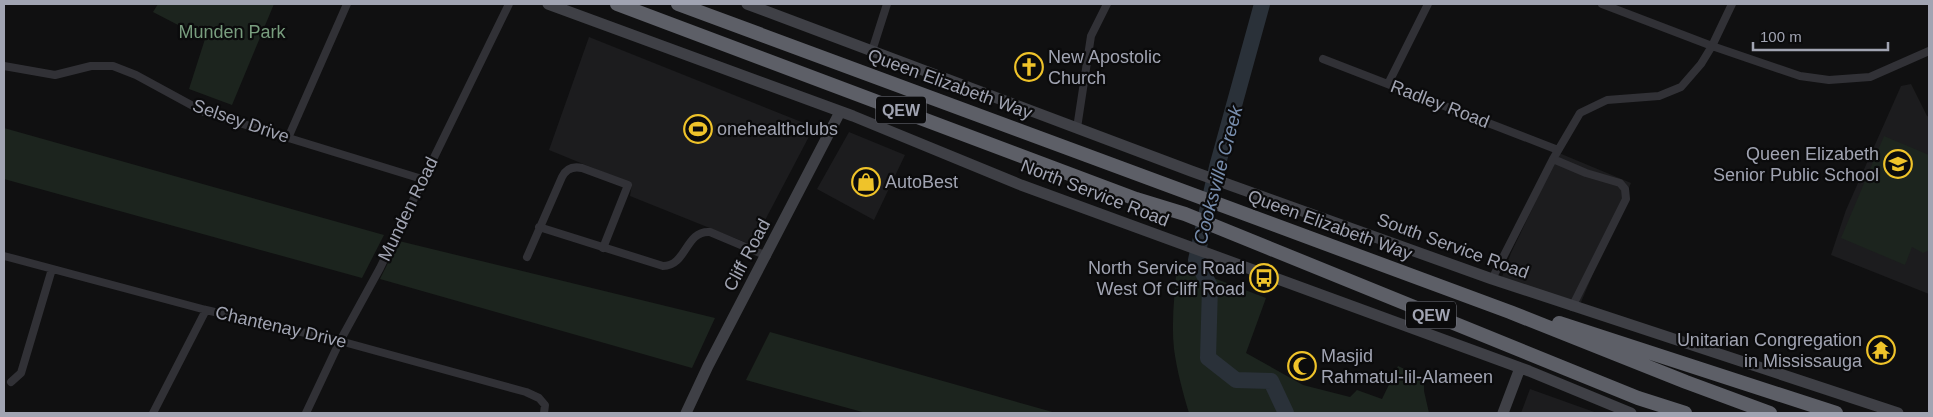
<svg xmlns="http://www.w3.org/2000/svg" width="1933" height="417" font-family="Arial,sans-serif">
	<style>
		.built { fill: #1c1c1e }
		.green { fill: #1c241e }
		.lines { fill: none; stroke-linecap: round; stroke-linejoin: round }
		.river { stroke: #2a3139; stroke-width: 16 }
		.street { stroke: #313136; stroke-width: 8 }
		.secondary { stroke: #3f4046; stroke-width: 11 }
		.highway { stroke: #5d5f67; stroke-width: 14 }
		.labels { text-anchor: middle; dominant-baseline: central; stroke-width: 4.5; stroke-linejoin: round; paint-order: stroke }
		.shield { fill: #0b0b0c; stroke: #747680; stroke-width: 1 }
		.shield-label { font-size: 16px; font-weight: bold; fill: #a1a4b2 }
		.park-label { font-size: 18px; fill: #789d7e; stroke: #0b0b0c }
		.poi-label { font-size: 18px; fill: #a1a4b2; stroke: #0b0b0c; text-anchor: start }
		.street-label { font-size: 18px; fill: #a1a4b2; stroke: #0b0b0c }
		.water-label { font-size: 19px; font-style: italic; fill: #788eae; stroke: #0b0b0c }
	</style>
	<rect width="100%" height="100%" fill="#101011"/>
	<path class="built" d="M589 37 814 127 752 245 630 196 632 184 549 150Z
		M1911 84 1927 116 1929 117V294L1831 255 1846 210 1901 86Z
		M849 132 905 155 874 220 817 189Z
		M1559 153 1631 183 1579 307 1502 277 1511 253Z
		M1530 389 1597 413H1521Z"/>
	<path class="green" d="M158 4H274L232 105 189 89 205 39 153 12Z
		M4 128 384 235 362 278 4 179Z
		M1884 136 1929 155V250L1923 253 1912 247 1905 265 1841 238Z
		M399 241 715 318 692 368 380 279Z
		M1177 264 1266 298 1246 353 1303 385 1350 397 1357 390 1382 399 1398 366 1424 378V391L1429 413H1189C1183 393 1177 371 1174 349 1171 321 1175 292 1177 264Z
		M770 332 1056 413H866L746 380Z"/>
	<g class="lines">
		<path class="river" d="M1262 4 1217 167 1196 260 1210 286 1208 358 1236 380 1271 381 1286 413"/>
		<path class="street" d="M1602 4 1712 46 1800 76 1829 80 1870 77 1929 51
			M872 51 887 4
			M1323 59 1558 150
			M4 66 55 75 91 66H113L136 75 204 112 422 179
			M1388 84 1428 4
			M1077 128 1091 36 1107 4
			M288 138 347 4
			M1553 159 1586 173 1620 183 1625 189 1626 199 1572 307
			M539 227 663 266C687 266 685 230 710 232L767 256
			M4 256 206 310 340 341 526 392 539 398 545 405 544 413
			M527 257 562 177C566 169 573 166 582 168L628 185 603 248
			M1492 279 1553 159 1580 113 1607 100 1659 96 1681 87 1701 64 1712 46 1732 4
			M11 382 21 373 52 269
			M153 413 206 310
			M306 413 340 341 380 268 509 4"/>
		<path class="secondary" d="M548 4 853 116 1021 185 1529 371 1631 413
			M747 4 1191 171 1492 279 1898 413
			M686 413 708 366 840 112
			M1503 413 1520 368"/>
		<path class="highway" d="M617 4 1136 199 1185 214 1638 398 1685 413
			M678 4 1510 312 1686 382 1770 413
			M1559 323 1836 413"/>
	</g>
	<defs>
		<symbol id="church-ring" viewBox="-11 -11 22 22"><circle r="9.5" fill="#0b0b0c" stroke="#efc32a" stroke-width="1.5"/><path d="M-1.2-6h2.4v3.5h3.3v2.4h-3.3V6h-2.4V-.1h-3.3v-2.4h3.3Z" fill="#efc32a"/></symbol>
		<symbol id="stadium-ring" viewBox="-11 -11 22 22"><circle r="9.5" fill="#0b0b0c" stroke="#efc32a" stroke-width="1.5"/><path d="M0-5a6.5 5 0 1 0 0 10a6.5 5 0 1 0 0-10ZM-3.5-1.8h7v3.6h-7Z" fill="#efc32a"/></symbol>
		<symbol id="school-ring" viewBox="-11 -11 22 22"><circle r="9.5" fill="#0b0b0c" stroke="#efc32a" stroke-width="1.5"/><path d="M0-5L7-2L0 1L-7-2ZM-4 1L0 2.5L4 1V4Q0 6-4 4Z" fill="#efc32a"/></symbol>
		<symbol id="shop-ring" viewBox="-11 -11 22 22"><circle r="9.5" fill="#0b0b0c" stroke="#efc32a" stroke-width="1.5"/><path d="M-5-2.5h2.3a2.7 3.5 0 0 1 5.4 0H5L5.5 6h-11ZM-1.5-2.5h3a1.5 2.3 0 0 0-3 0Z" fill="#efc32a"/></symbol>
		<symbol id="bus-ring" viewBox="-11 -11 22 22"><circle r="9.5" fill="#0b0b0c" stroke="#efc32a" stroke-width="1.5"/><path d="M-5-6H5V4H4V6H2V4H-2V6H-4V4H-5ZM-3.5-4V0h7V-4ZM-3.5 1.2v1.5H-2V1.2ZM2 1.2v1.5H3.5V1.2Z" fill="#efc32a"/></symbol>
		<symbol id="temple-ring" viewBox="-11 -11 22 22"><circle r="9.5" fill="#0b0b0c" stroke="#efc32a" stroke-width="1.5"/><path d="M0-6L5-2H3V0L6.5 2.5H4V6H1.5V3h-3V6H-4V2.5H-6.5L-3 0V-2H-5Z" fill="#efc32a"/></symbol>
		<symbol id="mosque-ring" viewBox="-11 -11 22 22"><circle r="9.5" fill="#0b0b0c" stroke="#efc32a" stroke-width="1.5"/><path d="M3.5-4.9A6 6 0 1 0 3.5 4.9A5 5 0 1 1 3.5-4.9Z" fill="#efc32a"/></symbol>
	</defs>
	<g fill-rule="evenodd">
		<use href="#church-ring" x="1013" y="51" width="32" height="32"/>
		<use href="#stadium-ring" x="682" y="113" width="32" height="32"/>
		<use href="#school-ring" x="1882" y="148" width="32" height="32"/>
		<use href="#shop-ring" x="850" y="166" width="32" height="32"/>
		<use href="#bus-ring" x="1248" y="262" width="32" height="32"/>
		<use href="#temple-ring" x="1865" y="334" width="32" height="32"/>
		<use href="#mosque-ring" x="1286" y="350" width="32" height="32"/>
	</g>
	<g class="labels">
		<g class="shield">
			<rect x="876" y="96.5" width="50" height="27" rx="4"/>
			<rect x="1406" y="301.5" width="50" height="27" rx="4"/>
		</g>
		<g class="shield-label">
			<text x="901" y="110">QEW</text>
			<text x="1431" y="315">QEW</text>
		</g>
		<g class="park-label">
			<text x="232" y="32">Munden Park</text>
		</g>
		<g class="poi-label">
			<text x="1048" y="57">New Apostolic<tspan x="1048" dy="21">Church</tspan></text>
			<text x="717" y="129">onehealthclubs</text>
			<text x="1879" y="154" text-anchor="end">Queen Elizabeth<tspan x="1879" dy="21">Senior Public School</tspan></text>
			<text x="885" y="182">AutoBest</text>
			<text x="1245" y="268" text-anchor="end">North Service Road<tspan x="1245" dy="21">West Of Cliff Road</tspan></text>
			<text x="1862" y="340" text-anchor="end">Unitarian Congregation<tspan x="1862" dy="21">in Mississauga</tspan></text>
			<text x="1321" y="356">Masjid<tspan x="1321" dy="21">Rahmatul-lil-Alameen</tspan></text>
		</g>
		<g class="street-label">
			<text transform="translate(950 84) rotate(20)">Queen Elizabeth Way</text>
			<text transform="translate(1440 104) rotate(21)">Radley Road</text>
			<text transform="translate(241 121) rotate(19)">Selsey Drive</text>
			<text transform="translate(1095 193) rotate(21)">North Service Road</text>
			<text transform="translate(408 209) rotate(-64)">Munden Road</text>
			<text transform="translate(1330 225) rotate(20)">Queen Elizabeth Way</text>
			<text transform="translate(1453 246) rotate(20)">South Service Road</text>
			<text transform="translate(747 255) rotate(-62)">Cliff Road</text>
			<text transform="translate(281 327) rotate(13)">Chantenay Drive</text>
		</g>
		<g class="water-label">
			<text transform="translate(1218 175) rotate(-75)">Cooksville Creek</text>
		</g>
	</g>
	<rect width="1933" height="417" fill="none" stroke="#a1a4b2" stroke-width="10"/>
	<path d="M1753 42v8h135v-8" fill="none" stroke="#a1a4b2" stroke-width="2.5"/>
	<text x="1760" y="42" font-size="15" fill="#a1a4b2" stroke="#0b0b0c" stroke-width="4" paint-order="stroke">100 m</text>
</svg>
